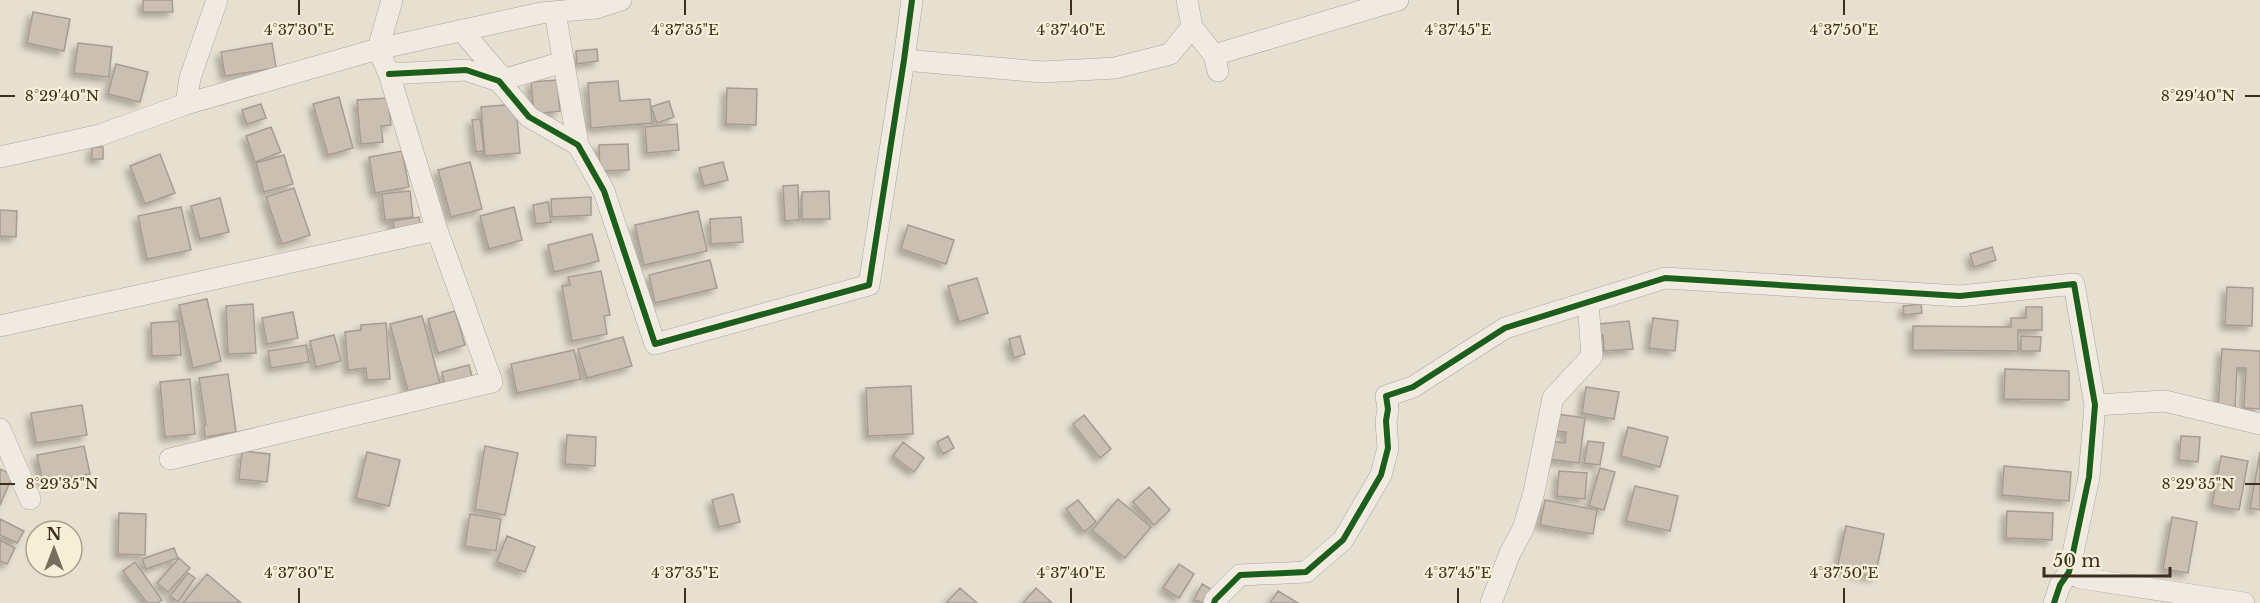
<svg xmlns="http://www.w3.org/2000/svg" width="2260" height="603" font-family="'Libre Baskerville',serif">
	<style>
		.building { fill: #cbbfb2; stroke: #a89c90; stroke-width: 1.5; filter: url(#shadow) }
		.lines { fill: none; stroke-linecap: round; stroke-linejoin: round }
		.minor-casing { stroke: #ada599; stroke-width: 22 }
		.minor { stroke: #efebe3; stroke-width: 21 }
		.cycleway-casing { stroke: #f7eed8; stroke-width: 10 }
		.cycleway { stroke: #1b5e20; stroke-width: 6 }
		.ticks { fill: none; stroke: #3d2e20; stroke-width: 2 }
		.ticks-label { font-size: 15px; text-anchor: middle; fill: #3d2e20; stroke: #f7eed8; stroke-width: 4.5; stroke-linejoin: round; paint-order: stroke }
	</style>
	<defs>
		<filter id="shadow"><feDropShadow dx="-4.5" dy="4.5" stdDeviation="3" flood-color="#0004"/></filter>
	</defs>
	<rect width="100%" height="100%" fill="#e7e0d1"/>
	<path class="building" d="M143 0H172L173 12H143Z
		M33 12 70 19 64 51 27 43Z
		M78 43 112 47 109 77 74 73Z
		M272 43 276 68 225 76 221 52Z
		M597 49 598 61 577 64 576 51Z
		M116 64 148 72 140 102 108 94Z
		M557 80 560 111 534 114 531 82Z
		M618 81 620 101 650 99 652 123 591 128 588 83Z
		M727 88 757 89 756 125 726 124Z
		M339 97 353 148 328 155 313 104Z
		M388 98 391 125 381 126 383 142 361 144 357 100Z
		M669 101 674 117 657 123 651 107Z
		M261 104 266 118 247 124 242 110Z
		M516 104 520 153 485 156 481 107Z
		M480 119 484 151 476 152 472 120Z
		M677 124 679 150 647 153 645 127Z
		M271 127 281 152 255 162 246 136Z
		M628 144 629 170 600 171 599 145Z
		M92 147H103V159H92Z
		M402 151 409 187 375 193 369 157Z
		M160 154 175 193 145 204 130 166Z
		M284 155 293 184 264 192 256 163Z
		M470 162 482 209 451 217 438 170Z
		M723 162 728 180 704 186 699 168Z
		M798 185 799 220 785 221 783 186Z
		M294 188 310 235 282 244 266 197Z
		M410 191 413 217 385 220 382 194Z
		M829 191 830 219H802V192Z
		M591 197V215L552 217 551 199Z
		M220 198 229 232 200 239 191 206Z
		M548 202 551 222 536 224 533 205Z
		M181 207 191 250 147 259 138 216Z
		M514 207 522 240 489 249 480 216Z
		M0 210 17 211 16 237 0 236Z
		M698 211 707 251 644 265 635 225Z
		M419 217 421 229 395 233 393 221Z
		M741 217 743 242 711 244 710 219Z
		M908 225 954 240 946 264 901 249Z
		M592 234 599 261 554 272 548 245Z
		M1992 247 1996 260 1974 267 1970 254Z
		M710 260 717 288 655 303 649 275Z
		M601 271 610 315 604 316 607 334 572 341 562 286 570 285 568 277Z
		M977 278 988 313 959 322 948 286Z
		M2227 287 2253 288 2252 326 2225 325Z
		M207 299 221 361 193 368 179 305Z
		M253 304 256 353 228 354 226 306Z
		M1921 304 1922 313 1904 315 1903 306Z
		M2026 307H2042V330H2018V351L1913 350V326L2011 327V318H2026Z
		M455 311 465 345 438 353 428 319Z
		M293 312 298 338 267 344 262 318Z
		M422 316 440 383 408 391 390 324Z
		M1653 318 1678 321 1675 351 1649 348Z
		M179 321 181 355 152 356 151 323Z
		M1629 321 1633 349 1604 351 1603 335H1600L1599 324Z
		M386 323 390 379 367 380 366 368 348 370 345 332 361 330V325Z
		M334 335 341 361 316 367 310 341Z
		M1020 336 1025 354 1014 358 1009 339Z
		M2021 336 2041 337 2040 351H2021Z
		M623 337 632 366 587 378 578 349Z
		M306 345 309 362 271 368 268 351Z
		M2222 349 2260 351V409L2244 408 2246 368H2237L2235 408 2218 407Z
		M574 350 581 379 517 393 511 364Z
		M469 365 473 380 445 386 442 372Z
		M2005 369 2069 371V400L2004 399Z
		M228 374 236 432 205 437 204 425H206L199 378Z
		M190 379 195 434 165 437 160 382Z
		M911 386 913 434 868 436 866 388Z
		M1586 387 1619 392 1614 419 1582 413Z
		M82 405 87 435 36 443 31 413Z
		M1557 414 1585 418 1579 463 1548 459 1550 441 1565 443 1566 432 1555 431Z
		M1084 415 1111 449 1100 458 1073 424Z
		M1628 427 1668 437 1660 467 1621 456Z
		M567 435 596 437 595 466 565 464Z
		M948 436 954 448 943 454 937 442Z
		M2181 436 2200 437 2198 462 2179 460Z
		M1588 441 1604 443 1600 465 1584 463Z
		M903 442 924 458 914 472 893 456Z
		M84 446 90 474 43 483 37 455Z
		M485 446 518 453 505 515 475 509Z
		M242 451 270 454 267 482 239 479Z
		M367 452 400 460 389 506 356 498Z
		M2260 452V510L2250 508Z
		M2221 456 2248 461 2239 510 2212 505Z
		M2004 466 2071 472 2069 501 2002 495Z
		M1600 468 1615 472 1604 510 1589 506Z
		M0 469 13 475 0 505Z
		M1559 471 1587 473 1585 499 1557 496Z
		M1635 486 1678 496 1670 531 1626 521Z
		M1149 487 1170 510 1154 525 1133 502Z
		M733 494 740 522 719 527 712 500Z
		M1118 499 1151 527 1125 558 1092 530Z
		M1078 500 1096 522 1084 532 1066 509Z
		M1545 500 1597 510 1593 534 1540 525Z
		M2007 511 2053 513 2052 540 2006 538Z
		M119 513 146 514 145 555 118 554Z
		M470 514 501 519 496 551 465 546Z
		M2172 517 2197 522 2188 573 2163 569Z
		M0 519 24 531 17 543 0 535Z
		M1846 526 1884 534 1875 577 1837 569Z
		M507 536 535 547 525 572 497 562Z
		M0 540 15 548 7 564 0 561Z
		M174 548 178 558 146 569 142 559Z
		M179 558 190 568 168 592 157 583Z
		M135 562 162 600 158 603H147L123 571Z
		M1179 564 1194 574 1179 598 1163 588Z
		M188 573 195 578 178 602 170 596Z
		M207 574 241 603H183Z
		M1202 584 1211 589 1204 603 1194 600Z
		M960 588 977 603H946Z
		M1036 588 1052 603H1023Z
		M1278 591 1298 603H1270Z"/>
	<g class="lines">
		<defs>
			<path id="minor" d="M1187 0 1192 27 1214 55 1218 71
				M555 12 578 145
				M461 30 504 80
				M1214 55 1398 0
				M904 60 1042 72 1115 68 1170 54 1192 27
				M389 74 466 70 499 81 529 117 578 145 604 191 655 344 869 285 904 60 912 0
				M499 81 563 62
				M186 104 190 78 217 0
				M0 157 100 135 186 104 378 49 541 13 596 8 621 0
				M0 326 437 230
				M2095 405 2165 401 2260 424
				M0 429 30 499
				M170 459 492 382 437 230 389 74 378 49 392 0
				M2069 572 2081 578 2244 603
				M1214 603 1215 600 1240 575 1306 572 1343 540 1381 475 1388 448 1386 421 1388 409 1386 396 1413 387 1505 328 1665 278 1960 296 2074 284 2095 405 2089 477 2069 572 2060 585 2054 603
				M1491 603 1510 553 1523 529 1534 492 1553 398 1592 356 1588 302"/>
		</defs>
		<use href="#minor" class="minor-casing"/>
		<use href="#minor" class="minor"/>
		<defs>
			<path id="cycleway" d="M389 74 466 70 499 81 529 117 578 145 604 191 655 344 869 285 904 60 912 0
				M1214 603 1215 600 1240 575 1306 572 1343 540 1381 475 1388 448 1386 421 1388 409 1386 396 1413 387 1505 328 1665 278 1960 296 2074 284 2095 405 2089 477 2069 572 2060 585 2054 603"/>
		</defs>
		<use href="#cycleway" class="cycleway-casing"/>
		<use href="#cycleway" class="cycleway"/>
	</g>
	<path class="ticks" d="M299 0V15M685 0V15M1071 0V15M1458 0V15M1844 0V15M0 96H15M2245 96H2260M0 484H15M2245 484H2260M299 588V603M685 588V603M1071 588V603M1458 588V603M1844 588V603"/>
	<g class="ticks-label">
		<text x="299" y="35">4°37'30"E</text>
		<text x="685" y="35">4°37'35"E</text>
		<text x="1071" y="35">4°37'40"E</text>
		<text x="1458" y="35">4°37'45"E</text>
		<text x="1844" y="35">4°37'50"E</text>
		<text x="62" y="101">8°29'40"N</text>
		<text x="2198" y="101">8°29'40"N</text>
		<text x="62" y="489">8°29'35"N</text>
		<text x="2198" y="489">8°29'35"N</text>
		<text x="299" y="578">4°37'30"E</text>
		<text x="685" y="578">4°37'35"E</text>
		<text x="1071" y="578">4°37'40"E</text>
		<text x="1458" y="578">4°37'45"E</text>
		<text x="1844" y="578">4°37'50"E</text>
	</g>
	<g transform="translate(54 549)"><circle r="28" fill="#f7eed8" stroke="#ada18e" stroke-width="1.5"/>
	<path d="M0-4.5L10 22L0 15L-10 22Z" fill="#786c5e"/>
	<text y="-9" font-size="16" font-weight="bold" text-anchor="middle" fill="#3d2e20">N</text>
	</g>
	<path d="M2044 567v9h126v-9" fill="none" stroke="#3d2e20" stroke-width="3"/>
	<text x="2053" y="567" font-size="18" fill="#3d2e20" stroke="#f7eed8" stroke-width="4.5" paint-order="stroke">50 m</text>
</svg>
